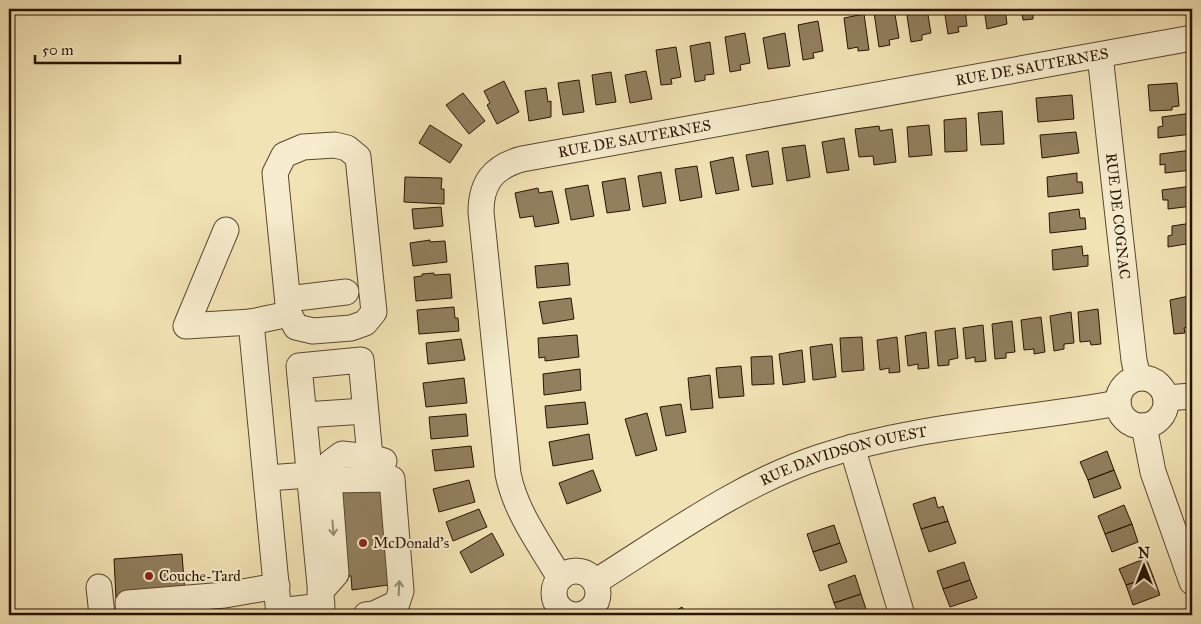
<svg xmlns="http://www.w3.org/2000/svg" width="1201" height="624" font-family="'IM FELL Great Primer',serif">
	<style>
		.building { fill: #917f5e; stroke: #281301 }
		.lines { fill: none; stroke-linecap: round; stroke-linejoin: round }
		.minor-casing { stroke: #5a472e; stroke-width: 27 }
		.minor { stroke: #f7edce; stroke-width: 25 }
		.oneway { stroke: #9a8b72 }
		.poi-dot { fill: #8f2418; stroke: #f7edce; stroke-width: 2 }
		.labels { text-anchor: middle; dominant-baseline: central; stroke-width: 4; stroke-linejoin: round; paint-order: stroke }
		.street-label { font-size: 15px; fill: #281301; stroke: #f7edce }
		.poi-label { font-size: 15px; fill: #281301; stroke: #f7edce; text-anchor: start }
	</style>
	<rect width="100%" height="100%" fill="#f2e3b4"/>
	<filter id="stains"><feTurbulence type="fractalNoise" baseFrequency=".004" numOctaves="4"/><feColorMatrix values="0 0 0 0 .2 0 0 0 0 .09 0 0 0 0 .02 0 0 0 .5 -.17"/></filter>
	<radialGradient id="worn" r=".72"><stop offset=".6" stop-color="#630" stop-opacity="0"/><stop offset="1" stop-color="#630" stop-opacity=".3"/></radialGradient>
	<path class="building" d="M894 9 899 38 889 40 890 45 879 47 874 12Z
		M906 9H927L931 33 922 35V40L911 42Z
		M944 9H965L967 26 958 27 959 32 948 34Z
		M984 9H1005L1007 24 987 29Z
		M1021 9H1041L1042 12 1033 14V19L1023 20Z
		M1056 9H1077L1057 14Z
		M864 14 869 50 858 51V47L848 49 844 18Z
		M818 21 823 51 813 53 814 58 803 60 798 25Z
		M745 33 750 63 740 65 741 70 730 72 725 37Z
		M785 33 790 66 768 69 763 38Z
		M710 42 714 74 705 75V80L695 82 690 46Z
		M676 47 681 77 671 79 672 84 661 85 656 50Z
		M646 71 652 99 630 103 625 75Z
		M611 72 616 102 596 105 592 75Z
		M579 80 584 112 563 115 558 83Z
		M504 81 519 112 497 124 487 105 490 103 484 91Z
		M1177 83 1179 106 1172 107V110L1150 111 1148 85Z
		M546 88 548 102 551 101V117L529 121 525 91Z
		M463 93 485 121 469 134 446 105Z
		M1072 95 1074 119 1038 122 1036 98Z
		M1002 111 1004 144 981 145 978 113Z
		M1192 113V134L1158 138V127L1163 126 1162 117Z
		M966 118 967 151 945 152 944 120Z
		M430 125 462 145 450 163 419 143Z
		M929 125 932 155 909 157 907 127Z
		M879 126 880 131 892 129 896 162 874 165 873 156 859 157 855 129Z
		M1076 132 1079 153 1042 158 1040 135Z
		M844 138 849 170 827 173 822 142Z
		M805 145 810 177 787 181 782 148Z
		M1192 150V170L1165 173V164L1160 165V154Z
		M768 151 773 184 752 187 746 155Z
		M733 157 739 190 716 194 710 162Z
		M697 166 702 197 680 201 675 169Z
		M661 172 666 203 643 207 638 176Z
		M1077 173V182H1082L1083 193 1048 197 1047 177Z
		M405 177 442 178 441 189H444V204L404 202Z
		M625 178 630 210 607 213 602 182Z
		M588 185 594 216 571 220 565 189Z
		M1192 186V206L1168 209V200H1163L1162 190Z
		M538 188 539 193 552 191 559 223 535 227 533 216 520 218 515 193Z
		M441 207 443 226 414 229 412 209Z
		M1079 209 1080 218H1085L1086 229 1050 233 1049 213Z
		M1192 223V243L1168 247V236L1172 235V226Z
		M430 240V242L445 241 447 262 413 266 410 243Z
		M1082 246 1083 256 1088 255V266L1053 270 1052 250Z
		M568 263 570 285 537 288 535 266Z
		M434 273V275L450 274 452 298 416 301 414 277 422 276V274Z
		M1189 296 1192 326 1184 328 1185 333 1174 334 1170 300Z
		M571 298 574 319 543 324 539 302Z
		M454 307 455 318H458L459 331 419 334 417 310Z
		M1098 309 1101 344 1091 345 1090 341 1080 342 1078 312Z
		M1071 312 1074 343 1064 344V349L1054 351 1050 316Z
		M1041 317 1045 352 1034 354V349L1024 350 1021 320Z
		M1012 321 1015 352 1006 353V358L995 359 992 324Z
		M983 325 986 361 975 362V357L966 359 963 328Z
		M955 328 958 358 949 360V365L938 366 935 331Z
		M926 332 929 368 918 369V364L908 366 905 336Z
		M577 335 579 357 545 361V357L539 358 538 338Z
		M862 337 864 370 842 372 840 338Z
		M897 337 900 372 889 373V368L880 370 877 340Z
		M461 339 465 360 428 364 426 343Z
		M832 344 836 377 813 380 810 347Z
		M802 350 805 382 783 385 779 354Z
		M772 356 774 384 752 385 751 357Z
		M741 366 744 396 719 398 716 368Z
		M580 369 581 390 544 395 543 374Z
		M710 375 713 408 691 410 688 378Z
		M464 378 467 403 426 407 423 383Z
		M585 402 588 424 547 428 545 406Z
		M681 404 686 432 666 436 660 407Z
		M647 413 657 450 636 456 625 419Z
		M466 414 468 436 431 439 429 417Z
		M589 434 593 459 553 466 549 442Z
		M471 446 474 467 435 471 432 450Z
		M1107 451 1114 470 1088 480 1080 462Z
		M593 470 601 491 567 504 559 483Z
		M1114 470 1121 488 1094 498 1088 480Z
		M469 480 475 502 439 512 433 489Z
		M337 488 384 490 385 511H382L388 585 352 590 351 576H344Z
		M935 497 938 508 943 506 948 521 921 529 913 504Z
		M1124 505 1132 524 1105 534 1098 516Z
		M479 509 487 527 453 541 446 522Z
		M948 521 956 543 929 552 921 529Z
		M1132 524 1138 542 1112 552 1105 534Z
		M834 525 840 543 813 552 807 534Z
		M492 533 504 555 471 573 460 552Z
		M840 543 847 562 820 571 813 552Z
		M182 554 185 594 116 598 114 559Z
		M1146 558 1153 576 1126 585 1119 569Z
		M964 562 970 580 943 589 937 571Z
		M855 575 861 594 834 603 828 585Z
		M1153 576 1160 595 1133 605 1126 585Z
		M970 580 977 598 950 607 943 589Z
		M861 594 867 612 859 615H839L834 603Z
		M183 603V615H148V604Z
		M682 607 686 615H669Z"/>
	<g class="lines">
		<defs>
			<g id="minor">
				<path id="s1" d="M1100 55 1134 360 1138 378"/>
				<path d="M335 145 347 148 358 157 374 312 365 323 351 328 313 331 296 327 289 314 275 173 284 155 303 147Z"/>
				<path d="M226 230 186 326 251 322"/>
				<path d="M288 299 346 292"/>
				<circle cx="1142" cy="402" r="24"/>
				<path d="M1166 398 1192 396"/>
				<path d="M304 415 365 411"/>
				<path d="M1144 426 1153 472 1192 582"/>
				<path d="M852 447 902 615"/>
				<path d="M267 478 309 475"/>
				<path d="M329 480 392 479 401 591 397 603 374 614 366 615"/>
				<circle cx="576" cy="593" r="22"/>
				<path id="s2" d="M560 578C540 544 516 513 508 474L481 212C481 183 493 167 522 159L1192 38"/>
				<path id="s3" d="M595 582C667 537 739 484 820 457 917 425 1019 421 1118 403"/>
				<path d="M99 587 102 615"/>
				<path d="M320 592 336 574 329 480 330 463 342 454 370 457 384 461"/>
				<path d="M279 611 322 606 299 366 361 360 370 457"/>
				<path d="M129 615 128 603 225 595 277 586"/>
				<path d="M279 615 251 322 289 314"/>
			</g>
		</defs>
		<use href="#minor" class="minor-casing"/>
		<use href="#minor" class="minor"/>
	</g>
	<defs><path id="oneway-shaft" d="M-6 0H5M1.5-3L5.5 0L1.5 3" fill="none" stroke-width="1.6" stroke-linecap="round" stroke-linejoin="round" transform="scale(1.25)"/></defs>
	<g class="oneway">
		<use href="#oneway-shaft" transform="translate(333 528) rotate(86)"/>
		<use href="#oneway-shaft" transform="translate(399 588) rotate(-87)"/>
	</g>
	<g class="poi-dot">
		<circle cx="363" cy="543" r="5"/>
		<circle cx="149" cy="576" r="5"/>
	</g>
	<g class="labels">
		<g class="street-label">
			<text stroke="none"><textPath href="#s2" startOffset="972">RUE DE SAUTERNES</textPath></text>
			<text stroke="none"><textPath href="#s2" startOffset="568">RUE DE SAUTERNES</textPath></text>
			<text stroke="none"><textPath href="#s1" startOffset="162">RUE DE COGNAC</textPath></text>
			<text stroke="none"><textPath href="#s3" startOffset="281">RUE DAVIDSON OUEST</textPath></text>
		</g>
		<g class="poi-label">
			<text x="373" y="543">McDonald's</text>
			<text x="159" y="576">Couche-Tard</text>
		</g>
	</g>
	<rect width="1201" height="624" fill="none" stroke="#f2e3b4" stroke-width="30"/>
	<rect x="10" y="10" width="1181" height="604" fill="none" stroke="#281301" stroke-width="2.5"/>
	<rect x="15" y="15" width="1171" height="594" fill="none" stroke="#281301"/>
	<g transform="translate(1144 566)" stroke="#f7edce" stroke-width="4" paint-order="stroke">
	<path d="M0-4L9 19L0 12L-9 19Z" fill="#281301"/>
	<text y="-8" font-size="14" font-weight="bold" text-anchor="middle" fill="#281301">N</text>
	</g>
	<path d="M35 55v8h145v-8" fill="none" stroke="#281301" stroke-width="2.5"/>
	<text x="42" y="55" font-size="15" fill="#281301" stroke="#f7edce" stroke-width="4" paint-order="stroke">50 m</text>
	<rect width="100%" height="100%" filter="url(#stains)"/>
	<rect width="100%" height="100%" fill="url(#worn)"/>
</svg>
